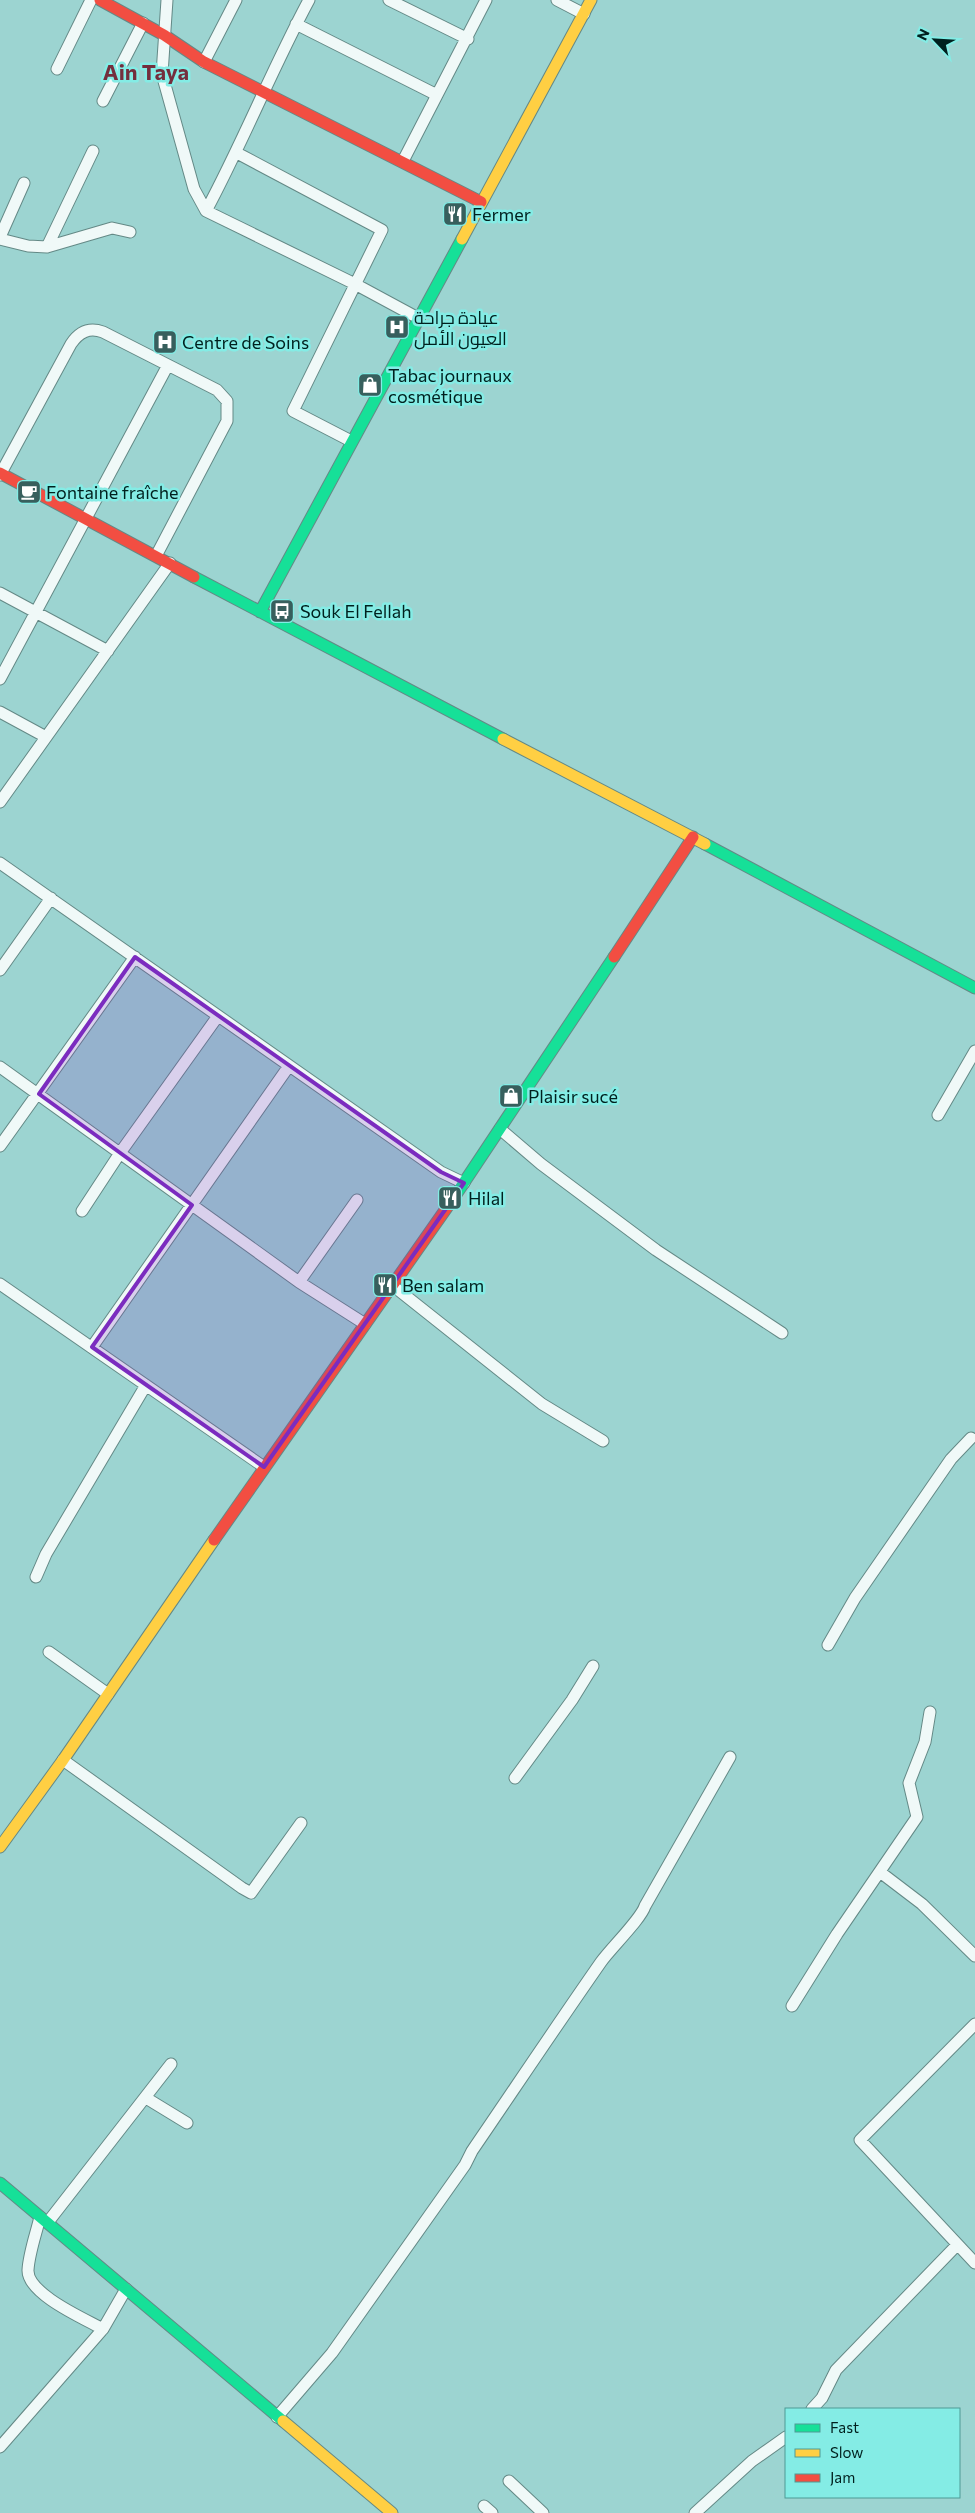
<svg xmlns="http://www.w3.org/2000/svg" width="975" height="2513" font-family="Commissioner,Cairo,sans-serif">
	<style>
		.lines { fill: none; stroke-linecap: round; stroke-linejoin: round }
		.street-casing { stroke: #648986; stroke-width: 13 }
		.fast-casing { stroke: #648986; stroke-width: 13 }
		.slow-casing { stroke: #648986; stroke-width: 13 }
		.jam-casing { stroke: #648986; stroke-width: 13 }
		.street { stroke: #f0f9f8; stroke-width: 11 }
		.fast { stroke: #16e098; stroke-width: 11 }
		.slow { stroke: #ffcf43; stroke-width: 11 }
		.jam { stroke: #f24e42; stroke-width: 11 }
		.marked { fill: #7b2cbf; fill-opacity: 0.2; stroke: #7b2cbf; stroke-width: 4; stroke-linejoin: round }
		.labels { text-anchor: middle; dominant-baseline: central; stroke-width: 5; stroke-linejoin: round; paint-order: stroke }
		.poi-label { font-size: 18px; fill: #00201e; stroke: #84ece5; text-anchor: start }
		.district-label { font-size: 22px; font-weight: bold; fill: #742e3d; stroke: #84ece5 }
	</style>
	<rect width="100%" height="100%" fill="#9cd4d1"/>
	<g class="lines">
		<defs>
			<path id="street" d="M167 0 162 74 194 189 206 211 355 284 418 318
				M389 0 468 39
				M557 0 584 14
				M296 24 437 95
				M204 62 236 0
				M57 69 91 0
				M103 101 143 23
				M237 153 382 230 293 411 351 441
				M403 161 486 0
				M206 211C243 142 272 69 309 0
				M0 237 24 183
				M0 239 28 246 47 247 112 228 130 232
				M47 247 93 151
				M0 475 71 344C79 332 89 327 103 332L217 390 227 401V421L156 556
				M0 593 108 651
				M0 679 168 365
				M0 712 46 737
				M0 802 170 563
				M0 863 441 1172 464 1183
				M0 970 51 898
				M0 1067 299 1282 365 1324
				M938 1115 975 1051
				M500 1129 541 1164 656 1250 782 1333
				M0 1146 135 957
				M82 1211 120 1153 218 1016
				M299 1282 357 1200
				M0 1284 264 1467
				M392 1285 542 1404 603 1441
				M92 1347 289 1066
				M36 1577 46 1554 146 1385
				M828 1645 855 1598 951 1459 971 1438
				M49 1652 108 1694
				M63 1760 242 1888 251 1893 301 1823
				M515 1778 572 1700 593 1666
				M880 1872 922 1904 975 1956
				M792 2006 837 1934 917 1817 909 1783 925 1742 930 1712
				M975 2024 860 2140 975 2263
				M146 2098 187 2123
				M40 2217C36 2234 29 2253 28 2270 27 2294 85 2319 103 2329
				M48 2222 171 2064
				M812 2409 822 2398 836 2370 957 2245
				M277 2417 332 2353 465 2165 472 2151C515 2088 557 2025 601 1962 611 1948 641 1919 645 1906L730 1757
				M0 2447 103 2329 126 2289
				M509 2481 543 2513
				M484 2506 492 2513
				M695 2513 752 2461 786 2437"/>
			<path id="fast" d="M194 577 503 739
				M260 612 462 239
				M705 844 975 988
				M455 1196 614 957
				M0 2183 283 2421"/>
			<path id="slow" d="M462 239 591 0
				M503 739 705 844
				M0 1847 63 1760 214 1540
				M283 2421 392 2513"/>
			<path id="jam" d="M100 0 164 35 204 62 481 202
				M0 473 194 577
				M614 957 693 837
				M214 1540 455 1196"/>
		</defs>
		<use href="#street" class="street-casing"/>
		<use href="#fast" class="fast-casing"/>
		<use href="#slow" class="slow-casing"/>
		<use href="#jam" class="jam-casing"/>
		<use href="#street" class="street"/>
		<use href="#fast" class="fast"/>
		<use href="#slow" class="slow"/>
		<use href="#jam" class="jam"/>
	</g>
	<path class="marked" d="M135 957 441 1172 464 1183 264 1467 92 1347 192 1205 39 1094Z"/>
	<defs>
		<symbol id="restaurant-square" viewBox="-11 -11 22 22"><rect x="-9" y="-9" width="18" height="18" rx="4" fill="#375f5d" stroke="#84ece5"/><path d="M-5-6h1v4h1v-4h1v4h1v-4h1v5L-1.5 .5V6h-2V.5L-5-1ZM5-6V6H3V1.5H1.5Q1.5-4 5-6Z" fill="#fff"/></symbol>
		<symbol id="hospital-square" viewBox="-11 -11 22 22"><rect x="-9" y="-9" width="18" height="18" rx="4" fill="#375f5d" stroke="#84ece5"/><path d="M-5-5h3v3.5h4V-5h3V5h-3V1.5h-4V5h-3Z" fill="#fff"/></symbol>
		<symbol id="shop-square" viewBox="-11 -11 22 22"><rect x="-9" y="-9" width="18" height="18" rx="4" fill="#375f5d" stroke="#84ece5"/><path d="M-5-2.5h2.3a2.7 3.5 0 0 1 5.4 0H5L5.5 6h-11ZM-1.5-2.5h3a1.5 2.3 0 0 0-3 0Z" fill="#fff"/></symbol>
		<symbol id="cafe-square" viewBox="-11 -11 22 22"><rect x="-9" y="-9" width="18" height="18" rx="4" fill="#375f5d" stroke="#84ece5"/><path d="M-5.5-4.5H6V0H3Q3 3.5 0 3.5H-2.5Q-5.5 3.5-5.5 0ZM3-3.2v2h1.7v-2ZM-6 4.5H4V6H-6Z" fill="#fff"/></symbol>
		<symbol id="bus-square" viewBox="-11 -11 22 22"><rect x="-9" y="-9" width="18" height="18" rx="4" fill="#375f5d" stroke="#84ece5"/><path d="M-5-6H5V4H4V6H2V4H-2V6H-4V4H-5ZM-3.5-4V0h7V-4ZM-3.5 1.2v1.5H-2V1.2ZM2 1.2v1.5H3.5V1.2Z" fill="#fff"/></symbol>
	</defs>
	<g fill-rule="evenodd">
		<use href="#restaurant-square" x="441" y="200" width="28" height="28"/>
		<use href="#hospital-square" x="383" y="313" width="28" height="28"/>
		<use href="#hospital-square" x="151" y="328" width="28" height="28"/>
		<use href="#shop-square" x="356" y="371" width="28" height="28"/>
		<use href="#cafe-square" x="15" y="478" width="28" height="28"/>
		<use href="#bus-square" x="268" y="597" width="28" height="28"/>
		<use href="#shop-square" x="497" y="1082" width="28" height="28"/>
		<use href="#restaurant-square" x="436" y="1184" width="28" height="28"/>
		<use href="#restaurant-square" x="371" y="1271" width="28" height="28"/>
	</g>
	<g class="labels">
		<g class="poi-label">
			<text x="472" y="214">Fermer</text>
			<text x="414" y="317">عيادة جراحة<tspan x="414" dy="21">العيون الأمل</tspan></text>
			<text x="182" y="342">Centre de Soins</text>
			<text x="388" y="375">Tabac journaux<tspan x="388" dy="21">cosmétique</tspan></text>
			<text x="46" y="492">Fontaine fraîche</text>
			<text x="300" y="611">Souk El Fellah</text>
			<text x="528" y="1096">Plaisir sucé</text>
			<text x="468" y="1198">Hilal</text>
			<text x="402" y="1285">Ben salam</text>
		</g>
		<g class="district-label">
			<text x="146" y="71">Ain Taya</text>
		</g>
	</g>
	<rect x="785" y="2408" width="175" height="90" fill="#84ece5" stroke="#4f9a95"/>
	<rect x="795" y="2424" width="25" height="8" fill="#16e098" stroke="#4f9a95"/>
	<text x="830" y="2433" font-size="15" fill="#00201e">Fast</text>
	<rect x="795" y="2449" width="25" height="8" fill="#ffcf43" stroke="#4f9a95"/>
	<text x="830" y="2458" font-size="15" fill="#00201e">Slow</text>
	<rect x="795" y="2474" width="25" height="8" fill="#f24e42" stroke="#4f9a95"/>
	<text x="830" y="2483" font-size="15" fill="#00201e">Jam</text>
	<g transform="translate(935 40) rotate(295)" stroke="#84ece5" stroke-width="4" paint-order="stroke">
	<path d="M0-4L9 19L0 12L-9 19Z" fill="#00201e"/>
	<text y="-8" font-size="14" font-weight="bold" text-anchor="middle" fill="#00201e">N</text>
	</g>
</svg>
